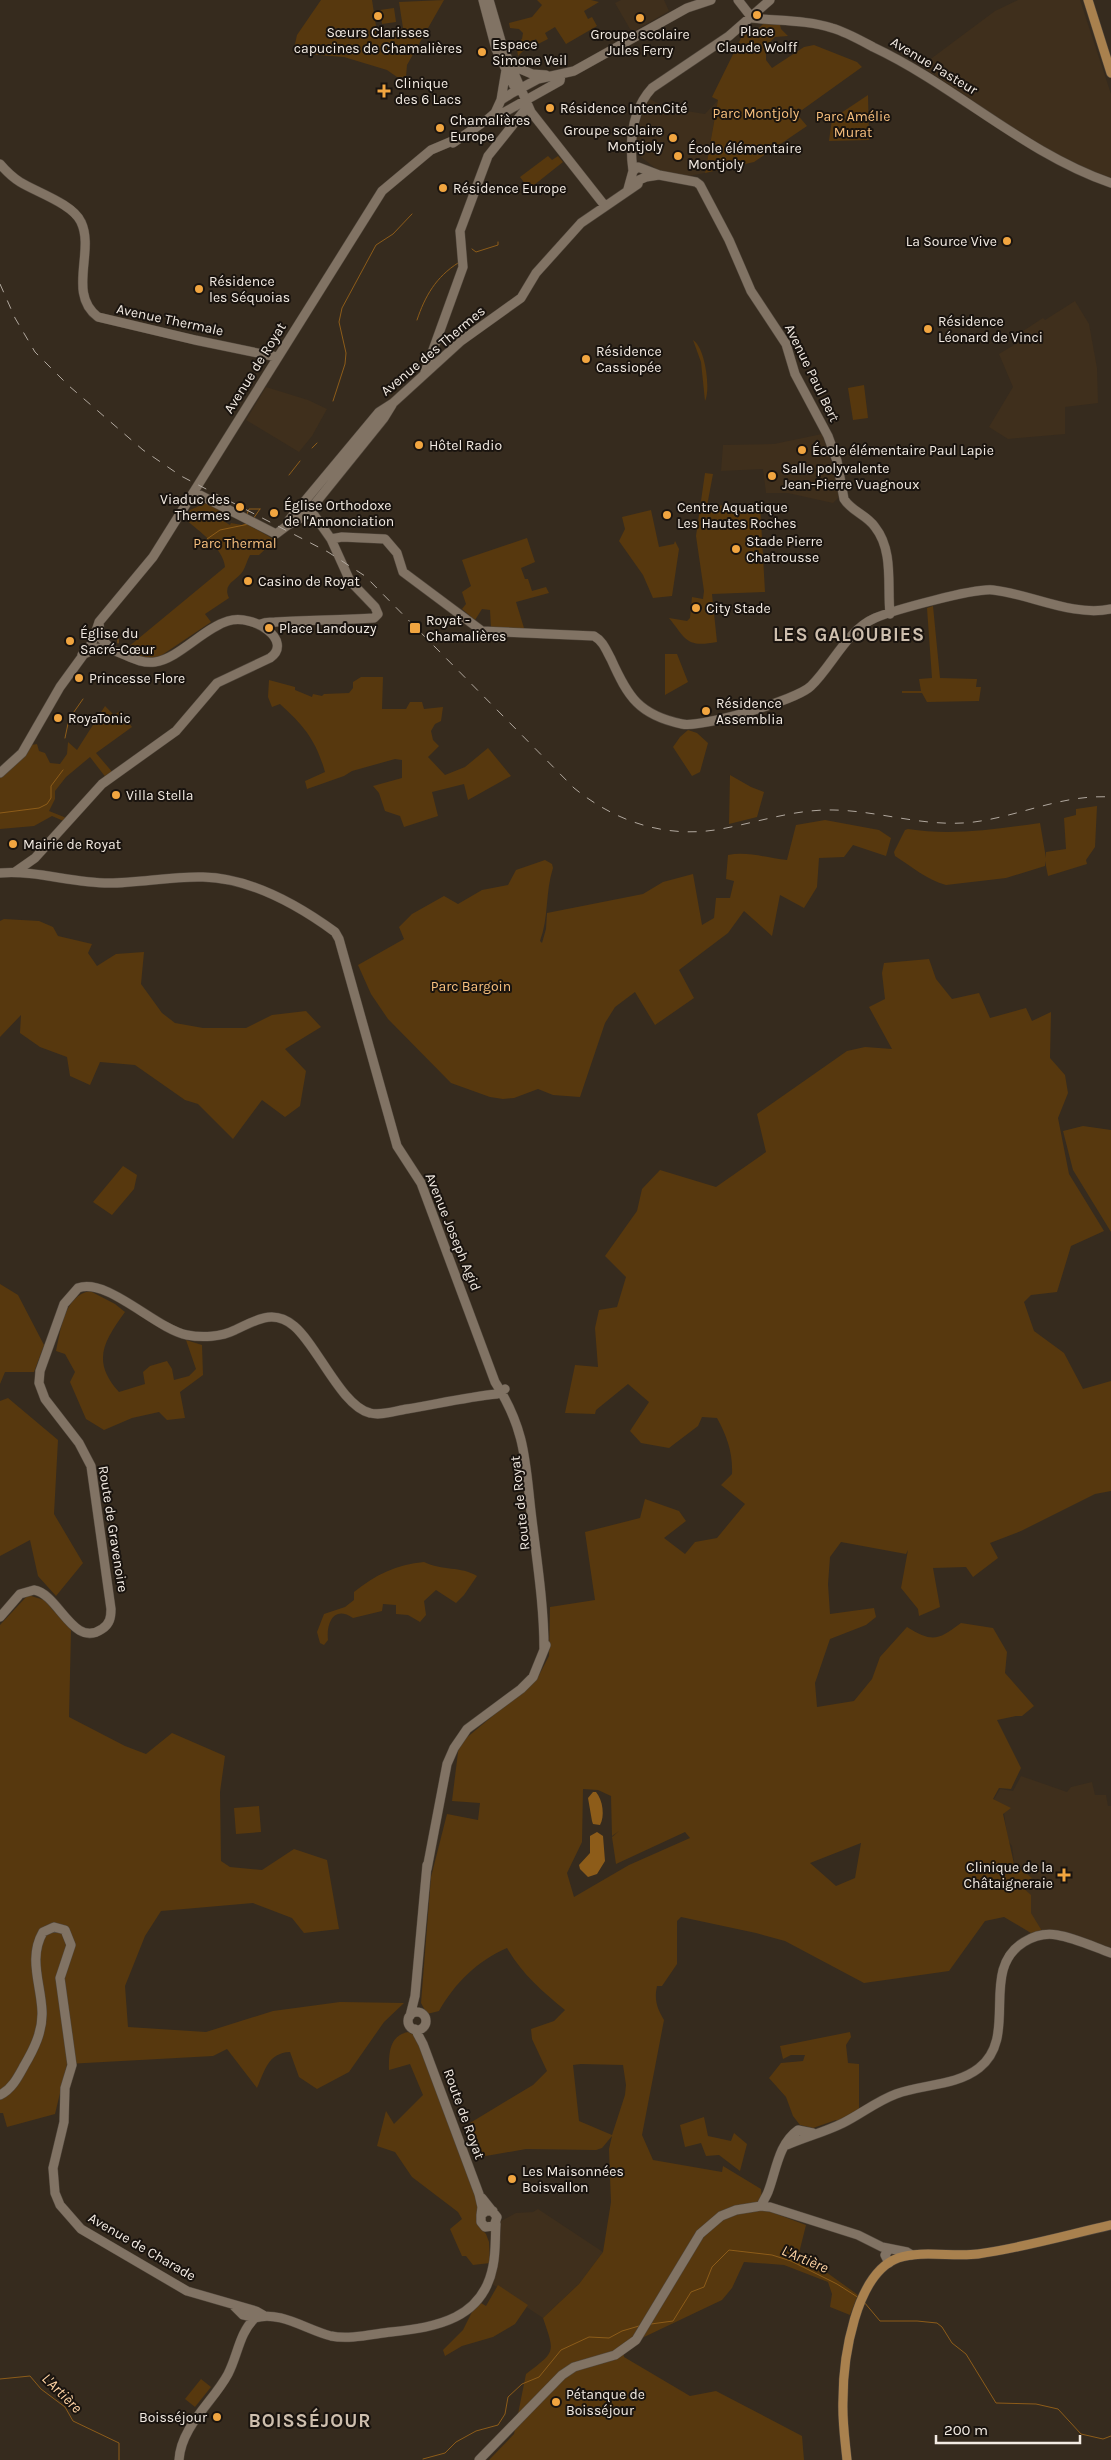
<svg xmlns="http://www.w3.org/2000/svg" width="1111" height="2460" font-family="Karla,sans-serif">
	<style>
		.built { fill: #3f2f1c }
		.green { fill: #57380e; fill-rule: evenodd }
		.water { fill: #8d5c19 }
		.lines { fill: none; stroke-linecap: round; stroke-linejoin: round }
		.stream { stroke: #8d5c19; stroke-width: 1 }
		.secondary-casing { stroke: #51473c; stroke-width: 10 }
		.primary-casing { stroke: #51473c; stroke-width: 10 }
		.secondary { stroke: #817364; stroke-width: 9 }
		.primary { stroke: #a9814e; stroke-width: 9 }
		.rail { stroke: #b1a89e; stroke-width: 1; stroke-dasharray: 9 9; stroke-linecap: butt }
		.poi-dot { fill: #f1a540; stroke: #1a140f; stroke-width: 2 }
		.labels { text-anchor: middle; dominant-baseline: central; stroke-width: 4; stroke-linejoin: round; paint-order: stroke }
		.poi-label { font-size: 14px; fill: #f3ebe3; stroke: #1a140f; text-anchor: start }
		.street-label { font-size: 14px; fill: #f3ebe3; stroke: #1a140f }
		.park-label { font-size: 14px; fill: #f8c07e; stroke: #1a140f }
		.water-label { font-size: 15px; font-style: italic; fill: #ffd4a4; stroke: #1a140f }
		.district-label { font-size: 19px; font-weight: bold; letter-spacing: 1px; fill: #cebfae; stroke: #1a140f }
	</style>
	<rect width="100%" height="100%" fill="#362b1e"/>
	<path class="built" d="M621 0H664L669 11 634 31 630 29 615 3Z
		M1018 0H1080L1111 94V180L1040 146 924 68V64L995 11Z
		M648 98 667 108 705 114 718 100 705 173 688 176 659 171 641 157 635 141 637 129Z
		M1075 301 1089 324 1097 368 1098 403 1065 407V434L1008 439 989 427 1013 387 999 354 1024 339 1020 333 1043 318 1045 320Z
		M266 387 308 400 327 409 312 436 299 452 246 420Z
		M822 434 834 470 839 497 833 503 788 493H766L763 469 721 471 723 445 774 444Z
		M1021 1776 1067 1792 1071 1787 1092 1782 1095 1795H1106L1108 1806H1111V1948L1059 1931 1040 1930 1020 1905 1012 1846 1008 1841 1004 1813 994 1799 1000 1789 1013 1791Z
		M538 2209 603 2252 579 2284 543 2318 489 2282 497 2223 516 2213 533 2212Z"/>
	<path class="green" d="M321 0H372L377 32 403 28 399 2 444 0 407 65 406 77H397L387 70 344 57 293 53 297 35Z
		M537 0H591L599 2 584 11 588 19 592 17 597 26 566 44 555 27 545 33 548 39 538 44 536 39 526 45 527 47 518 56 516 43 522 39 523 33 519 29 510 28 509 23 532 17 542 5Z
		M394 8 396 22 382 24 380 10Z
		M764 23 780 25 781 29 788 36 775 37 766 46V60L772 68 804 47 814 45 857 62 862 67 802 110 798 108 796 113 807 126 754 162 705 173 718 100 712 97 742 36 751 29 757 30Z
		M868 95 869 140 829 141 832 119Z
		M548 156 552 160 558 156 563 162 529 189 520 177Z
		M693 340C705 347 711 389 705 401L701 362Z
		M864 385 868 418 853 420 848 388Z
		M705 473 713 474 707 506 760 504 765 592 712 594 717 642C686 648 686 639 669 618L687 621 690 618 692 597 703 599 704 591 696 536Z
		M206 503 224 512 220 519 230 525 231 523 242 525 245 523 275 540 259 555H250C247 560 246 566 243 571 237 581 222 583 229 598L205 614 211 622 159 657C147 663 136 656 127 648L225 567C223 548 199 531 185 519L190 510Z
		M651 510 659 547 674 544 675 541 679 549 672 596 653 598 643 575 619 541 625 529 622 517Z
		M527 538 535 562 521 568 525 579H528L532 591 546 587 549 593 516 602 524 628H491L490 610 482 609 475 620 462 609 466 604 462 592 471 586 462 560Z
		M933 606 940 678 977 679 976 687H981L979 701 927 702 922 693H902V691H921L919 679 932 678 927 608Z
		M665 654H677L688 682 665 695Z
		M361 677H383L382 709H406L410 702H422L424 709 443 707 441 721 435 724 431 731 433 740 439 746 428 757 445 775 465 767 488 748 511 776 468 800 464 784 432 792 438 816 404 827 400 816 385 811 379 793 373 786 402 778V760L395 759 352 771 344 776 307 789 305 781 325 772C316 740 304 726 280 704L272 707 268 697 269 680 295 687V690L312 697 313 694 322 696 324 694 349 693 353 688V682Z
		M105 706 114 715 120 711 132 727 96 753 114 774 107 779 90 757 66 777 55 791V799L49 811 69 819 66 822 52 816 34 826 0 829V775L31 745 37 744 39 751 45 753 50 763 60 764 67 754 68 742 77 750Z
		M688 730 697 733 708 743 700 772 692 776 673 747 680 737Z
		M730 775 751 787 764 792 757 817 729 824Z
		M1097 806 1095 847 1086 860 1087 864 1048 876 1045 861V866L1006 878 946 885C927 880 911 866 895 856L894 852 905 830 908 829C952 836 996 829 1040 823L1046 858V852L1066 849 1064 818 1076 815V809Z
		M825 820 879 830 891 838 886 856 853 845 844 857 819 858 817 887 804 908 780 895 772 936 744 911 728 933 679 970 694 998 655 1025 635 992 615 1007 605 1023 580 1097 553 1095 538 1089 514 1098 503 1099 490 1097 451 1083 388 1019 371 994 358 965 404 939 399 927 412 914 444 896 458 904 482 890 508 885 516 870 545 860 552 864 553 868C545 893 549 917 540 941L542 943 546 929 547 913 643 894 663 882 693 874 702 925 714 918 716 898H730L734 881 726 879 728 855C747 851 767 858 787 860L796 825Z
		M4 919 39 921 53 927 58 936 92 944 88 953 97 966 116 954 144 952 141 984 162 1013 175 1023 203 1028H246L272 1015 306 1011 321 1027 285 1049 306 1071 300 1106 285 1117 262 1100 233 1139 198 1104 185 1100 135 1065 100 1062 90 1085 70 1076 67 1057 40 1047 20 1033 21 1015 0 1037V921Z
		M929 959 936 979 952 999 979 993 990 1018 1026 1008 1032 1021 1051 1012 1050 1058 1065 1075 1068 1093 1058 1118 1069 1174 1104 1231 1071 1246 1057 1292 1031 1295 1024 1302 1034 1331 1064 1353 1083 1389 1111 1381V1491L1095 1494 1021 1531 990 1543 998 1558 973 1577 966 1567 933 1568 940 1607 919 1616 918 1609 901 1588 908 1550 906 1554 841 1542 830 1557 828 1584 830 1614 874 1608 876 1617 866 1625 830 1639 815 1683 817 1707 854 1701 872 1679 880 1657 907 1627C933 1643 938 1640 961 1623L993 1628 1007 1652 1005 1673 1034 1706 1022 1716H1016L997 1720 1021 1768 1011 1789 999 1788 993 1799 1011 1808 1003 1814 1014 1864 1032 1878 1022 1887 1031 1895V1913L1042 1931 1031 1933 1004 1917 985 1921 949 1971 864 1983 785 1941 756 1933 681 1917 677 1921V1964L662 1986H657C654 2000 657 2008 664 2020L642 2135 653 2160 722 2172 723 2166 761 2189 763 2209 806 2225 798 2257 826 2272 858 2295 850 2315 830 2307 832 2294 828 2282 784 2265 744 2262 732 2288 722 2300 623 2347 624 2357 690 2396 716 2391 802 2436 804 2460H489L514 2434 526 2374C556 2351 555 2353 543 2318L579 2284 603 2252 611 2202 609 2149 612 2136 602 2148 596 2150 526 2149 480 2157 470 2123 533 2085 547 2071 532 2039 531 2029 554 2021 565 2010C542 1991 522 1974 507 1948 477 1961 455 1983 439 2011L427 2014 421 2003 431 1877 447 1814 478 1820 480 1803 452 1801 459 1744 537 1679 549 1656 550 1607 595 1600 585 1532 640 1518 645 1499 679 1511 686 1521 664 1538 685 1554 695 1542 717 1538 745 1504 721 1485 732 1474C733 1453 727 1436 717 1418L702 1417 698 1426 669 1448 641 1443 630 1431 649 1402 628 1384 596 1410 595 1414 565 1413 575 1365 598 1367 595 1328 599 1310 617 1307 626 1277 605 1256 637 1211 642 1189 660 1170 716 1187 766 1152 757 1114 847 1051 865 1047 892 1049 869 1007 885 999 882 973 884 963ZM583 1789 598 1790 611 1796 612 1836 619 1831 612 1837 616 1864 685 1832 690 1838 629 1865 574 1897 567 1873 582 1842ZM861 1843 855 1878 836 1886 810 1863ZM581 2064 623 2065 626 2085 625 2095 612 2135 579 2121 573 2065Z
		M1083 1126 1111 1130V1232L1073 1170 1063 1131Z
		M123 1166 137 1175 134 1189 112 1215 93 1202Z
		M0 1284 18 1295 44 1345 34 1372H5L0 1384Z
		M90 1291 115 1304 125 1312C104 1341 91 1361 119 1392L145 1384 143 1372 150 1366 167 1361 172 1369 174 1380 189 1376 196 1369 186 1340 202 1345 203 1375 180 1392 185 1418 167 1420 159 1412 132 1418 104 1430 86 1419 70 1382 75 1372 65 1354 56 1351C61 1329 64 1296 90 1291Z
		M8 1398 58 1440 54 1514 83 1563 56 1596 38 1576 30 1540 0 1556V1401Z
		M424 1562C442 1571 461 1566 477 1576L464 1595 456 1603 436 1590 424 1601 426 1615 420 1622 408 1615 396 1614V1605L383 1604 382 1611 353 1618C334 1605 326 1623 328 1640L324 1645 320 1643 317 1632 324 1614 345 1607 354 1600V1592C375 1575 397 1564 424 1562Z
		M28 1595 44 1600 71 1630 69 1717 125 1746 146 1754 172 1733 225 1756 220 1792 221 1861 230 1867 262 1870 294 1849 327 1860 339 1929 304 1933 292 1918 253 1903 161 1911 145 1936 125 1986 128 2027 206 2032 273 2011 340 2002 404 2003 384 2022 349 2072 317 2089 299 2077 290 2052C268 2053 265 2070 257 2088L227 2049 213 2056 67 2064 55 2114 7 2127 3 2113H0V1625Z
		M259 1806 261 1832 236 1834 234 1808Z
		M408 2032 416 2036 478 2202 479 2211 476 2223 486 2234 489 2242 490 2263 473 2265 466 2256H462L450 2229 462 2219 458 2212 412 2177 395 2152 377 2146 386 2111 394 2124 423 2095 410 2064 389 2070C389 2053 389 2036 408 2032Z
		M850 2032 851 2037 846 2045 848 2063 859 2064V2110L837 2122 836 2120 813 2128 800 2125 793 2116 786 2097 769 2078 781 2063 803 2061 805 2055H791L783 2059 780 2046Z
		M704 2117 708 2136 731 2141 734 2133 747 2144 740 2171 719 2155 706 2156 701 2143 685 2147 680 2125Z
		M498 2285 528 2305 515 2324 493 2337 462 2346 445 2356 443 2350 463 2330 472 2312 481 2303 486 2306Z
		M201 2379 211 2387 195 2407 185 2399Z"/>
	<path class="water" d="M593 1792H596C603 1800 605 1817 600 1825L593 1824 592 1821 588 1798Z
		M597 1832 603 1836 605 1861 597 1874 588 1877 580 1869 579 1865 590 1853V1836Z"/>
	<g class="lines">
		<path class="stream" d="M472 249 476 252 498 245V242
			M417 320C425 296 436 277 458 263
			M333 401 345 364 346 353 339 322 342 308 376 245 393 234 412 214
			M312 448 317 443
			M289 475 300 461
			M247 514 249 509H260
			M253 519 260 509
			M207 539 220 530 249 524
			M118 643V638
			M65 738 69 719 83 699
			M0 813 39 808 47 804 51 798V786L63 770
			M864 2302 880 2321H917L937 2323 942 2327 952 2343 966 2354 996 2403 1036 2404 1058 2409 1081 2434 1103 2439 1111 2436
			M651 2324 673 2321 691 2292 704 2287 712 2267 729 2250 772 2255 791 2261 837 2284 859 2298
			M0 2379 30 2376 41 2389 65 2407 73 2421 119 2443V2460
			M423 2459 445 2453 456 2442 476 2431 498 2425 505 2414 508 2397 522 2384 539 2377 561 2350 589 2337 609 2338 622 2331 639 2326"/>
		<defs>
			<path id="secondary" d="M483 0 496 49 514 86 521 89
				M489 0 503 48 531 112 605 206
				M738 0 752 18C778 21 807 20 832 28 846 32 860 40 873 47 956 86 1024 153 1111 183
				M511 65 532 74 546 75
				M501 100 506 70
				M495 113H503L560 81 561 75
				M453 143 488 119 495 113 501 100 512 93 538 79 574 71 687 8 711 0
				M0 164C6 171 12 177 20 182 36 192 73 204 81 222 95 251 67 294 98 317L195 340 277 357
				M633 171C629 141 631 111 652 88L729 36 770 0
				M628 189 633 171 638 167 659 175
				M425 372 463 267 460 231 488 156 528 106
				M194 492 276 534 288 525 312 512
				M288 525 289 520 379 412 393 403 461 341 521 298 536 273 581 223 638 184 639 180 646 177 659 175 696 182 700 185 729 240 751 291 786 344 795 374 828 436 837 461 844 499C851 511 867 515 875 527 894 551 887 586 890 614
				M331 539 342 537 385 539 397 553 403 572 482 631 594 636C603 641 606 650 611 659 628 697 639 715 682 724 701 728 797 700 811 686 832 666 847 630 875 618 894 610 974 588 993 590 1031 594 1072 617 1111 609
				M99 622 100 637 111 649
				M261 624C268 621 270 623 276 622 308 620 341 620 374 618L378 614 375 607 350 581 331 539 312 512 313 506 384 418 392 405
				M0 773 22 753 60 687 92 643 99 622 153 557 382 191 431 150 457 139
				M15 872 35 858 102 784 176 731 217 683 270 658C294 641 254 613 228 621 204 628 178 659 155 662 135 665 120 648 100 648 95 648 88 653 82 655
				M0 873C37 870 71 883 109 883 140 883 172 876 203 877 251 878 298 905 335 932L339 939 397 1146 421 1183 495 1382C529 1434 525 1470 533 1528 538 1568 544 1609 544 1649
				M0 1617 20 1594 34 1590C59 1594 73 1649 102 1629 110 1624 111 1617 111 1609L91 1466 79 1443 45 1399 39 1383 40 1371 64 1304 78 1288C107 1277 156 1329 187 1335 202 1338 221 1337 235 1330 255 1321 273 1308 294 1326 317 1345 342 1407 370 1413 381 1416 395 1411 407 1409 437 1404 467 1397 497 1394L505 1389
				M427 1869 447 1764 454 1748 467 1729 521 1689 533 1677 546 1645
				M408 2021a9 9 0 1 1 18 0a9 9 0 1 1-18 0Z
				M410 2016 415 1996 427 1865
				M415 2029 423 2044 479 2194 482 2207 481 2215
				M0 2095C12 2089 18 2077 24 2066 34 2049 43 2031 42 2011 41 1984 28 1958 43 1932L54 1927 65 1930 71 1945 60 1978 72 2065 65 2088 64 2122 53 2168 55 2193 60 2205 81 2229 187 2291 256 2311 263 2315
				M787 2145C805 2137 825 2132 843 2123 861 2114 877 2101 896 2094 923 2084 956 2086 979 2068 1020 2036 978 1970 1024 1942 1034 1936 1046 1933 1057 1935 1075 1938 1094 1947 1111 1953
				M482 2198 497 2217 494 2226 485 2227 481 2222V2215L486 2211H493
				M761 2206C763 2201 766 2197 768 2192 776 2172 778 2144 798 2130L813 2133
				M887 2252 885 2255 889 2263
				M234 2306 243 2315 255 2318
				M179 2460C181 2426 213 2402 228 2374 238 2355 239 2333 255 2318 279 2310 307 2330 331 2336 349 2340 373 2334 391 2332 437 2327 483 2319 493 2266 496 2252 495 2238 496 2224
				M479 2460 562 2375 574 2367 615 2355 636 2340 700 2234 721 2216 736 2210 761 2206 770 2207 858 2235 882 2247 907 2252 912 2255"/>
			<path id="primary" d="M1088 0 1111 73
				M847 2460C845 2440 842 2420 843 2400 843 2359 855 2274 898 2258 921 2250 953 2257 978 2254 1022 2248 1067 2235 1111 2225"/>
		</defs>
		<use href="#secondary" class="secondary-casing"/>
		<use href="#primary" class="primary-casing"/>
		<use href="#secondary" class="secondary"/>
		<use href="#primary" class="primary"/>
		<path class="rail" d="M0 284 15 318 35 352 69 386 143 450 181 476 328 552 365 576 574 788C617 823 670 840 726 828 762 821 797 809 834 810 881 811 926 828 974 822 1020 816 1063 794 1111 797"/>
	</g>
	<g class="poi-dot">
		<circle cx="757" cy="15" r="5"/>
		<circle cx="378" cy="16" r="5"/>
		<circle cx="640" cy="18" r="5"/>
		<circle cx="482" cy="52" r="5"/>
		<path d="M381.5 83.5h5v5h5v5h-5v5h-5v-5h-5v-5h5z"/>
		<circle cx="550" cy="108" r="5"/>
		<circle cx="440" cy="128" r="5"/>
		<circle cx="673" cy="138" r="5"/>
		<circle cx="678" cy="156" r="5"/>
		<circle cx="443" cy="188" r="5"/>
		<circle cx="1007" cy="241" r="5"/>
		<circle cx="199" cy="289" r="5"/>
		<circle cx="928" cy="329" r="5"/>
		<circle cx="586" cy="359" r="5"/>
		<circle cx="419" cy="445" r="5"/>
		<circle cx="802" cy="450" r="5"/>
		<circle cx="772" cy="476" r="5"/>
		<circle cx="240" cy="507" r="5"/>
		<circle cx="274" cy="513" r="5"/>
		<circle cx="667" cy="515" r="5"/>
		<circle cx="736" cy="549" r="5"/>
		<circle cx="248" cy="581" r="5"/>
		<circle cx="696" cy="608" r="5"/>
		<circle cx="269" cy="628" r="5"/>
		<rect x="409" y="622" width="12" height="12" rx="2.5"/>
		<circle cx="70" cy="641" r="5"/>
		<circle cx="79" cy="678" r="5"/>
		<circle cx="706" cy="711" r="5"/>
		<circle cx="58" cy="718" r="5"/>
		<circle cx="116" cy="795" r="5"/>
		<circle cx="13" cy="844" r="5"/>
		<path d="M1061.5 1867.5h5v5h5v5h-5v5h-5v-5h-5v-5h5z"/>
		<circle cx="512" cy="2179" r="5"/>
		<circle cx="556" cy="2402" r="5"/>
		<circle cx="217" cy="2417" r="5"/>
	</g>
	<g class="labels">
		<g class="poi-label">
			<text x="757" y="31" text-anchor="middle">Place<tspan x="757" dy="16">Claude Wolff</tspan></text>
			<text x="378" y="32" text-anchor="middle">Sœurs Clarisses<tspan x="378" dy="16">capucines de Chamalières</tspan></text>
			<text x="640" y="34" text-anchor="middle">Groupe scolaire<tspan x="640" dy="16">Jules Ferry</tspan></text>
			<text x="492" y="44">Espace<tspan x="492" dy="16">Simone Veil</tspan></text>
			<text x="395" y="83">Clinique<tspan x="395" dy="16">des 6 Lacs</tspan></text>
			<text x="560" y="108">Résidence IntenCité</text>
			<text x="450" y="120">Chamalières<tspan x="450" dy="16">Europe</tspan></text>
			<text x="663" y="130" text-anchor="end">Groupe scolaire<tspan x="663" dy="16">Montjoly</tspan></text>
			<text x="688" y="148">École élémentaire<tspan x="688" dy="16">Montjoly</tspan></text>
			<text x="453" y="188">Résidence Europe</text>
			<text x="997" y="241" text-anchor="end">La Source Vive</text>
			<text x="209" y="281">Résidence<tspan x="209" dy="16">les Séquoias</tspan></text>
			<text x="938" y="321">Résidence<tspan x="938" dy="16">Léonard de Vinci</tspan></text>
			<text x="596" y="351">Résidence<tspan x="596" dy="16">Cassiopée</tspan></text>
			<text x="429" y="445">Hôtel Radio</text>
			<text x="812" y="450">École élémentaire Paul Lapie</text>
			<text x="782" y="468">Salle polyvalente<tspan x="782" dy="16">Jean-Pierre Vuagnoux</tspan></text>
			<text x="230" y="499" text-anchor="end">Viaduc des<tspan x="230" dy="16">Thermes</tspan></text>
			<text x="284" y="505">Église Orthodoxe<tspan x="284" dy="16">de l'Annonciation</tspan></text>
			<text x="677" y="507">Centre Aquatique<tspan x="677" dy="16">Les Hautes Roches</tspan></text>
			<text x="746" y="541">Stade Pierre<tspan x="746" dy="16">Chatrousse</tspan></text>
			<text x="258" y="581">Casino de Royat</text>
			<text x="706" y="608">City Stade</text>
			<text x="426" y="620">Royat -<tspan x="426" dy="16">Chamalières</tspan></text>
			<text x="279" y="628">Place Landouzy</text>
			<text x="80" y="633">Église du<tspan x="80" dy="16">Sacré-Cœur</tspan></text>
			<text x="89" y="678">Princesse Flore</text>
			<text x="716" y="703">Résidence<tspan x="716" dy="16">Assemblia</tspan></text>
			<text x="68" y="718">RoyaTonic</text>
			<text x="126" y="795">Villa Stella</text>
			<text x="23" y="844">Mairie de Royat</text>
			<text x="1053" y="1867" text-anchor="end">Clinique de la<tspan x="1053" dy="16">Châtaigneraie</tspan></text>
			<text x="522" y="2171">Les Maisonnées<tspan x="522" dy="16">Boisvallon</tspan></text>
			<text x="566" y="2394">Pétanque de<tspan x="566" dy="16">Boisséjour</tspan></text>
			<text x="207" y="2417" text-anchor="end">Boisséjour</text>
		</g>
		<g class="street-label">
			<text transform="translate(934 66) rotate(31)">Avenue Pasteur</text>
			<text transform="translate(170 320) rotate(12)">Avenue Thermale</text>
			<text transform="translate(433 351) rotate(-40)">Avenue des Thermes</text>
			<text transform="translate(255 368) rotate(-58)">Avenue de Royat</text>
			<text transform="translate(812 373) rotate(64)">Avenue Paul Bert</text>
			<text transform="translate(453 1232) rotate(68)">Avenue Joseph Agid</text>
			<text transform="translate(520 1503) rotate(-96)">Route de Royat</text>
			<text transform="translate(113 1529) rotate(81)">Route de Gravenoire</text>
			<text transform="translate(464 2114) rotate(70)">Route de Royat</text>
			<text transform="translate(142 2247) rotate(30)">Avenue de Charade</text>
		</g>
		<g class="park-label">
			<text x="756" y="113">Parc Montjoly</text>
			<text x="853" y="116">Parc Amélie<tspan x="853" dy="16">Murat</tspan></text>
			<text x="235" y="543">Parc Thermal</text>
			<text x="471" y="986">Parc Bargoin</text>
		</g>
		<g class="water-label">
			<text transform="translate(805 2259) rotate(23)">L'Artière</text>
			<text transform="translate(62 2393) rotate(45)">L'Artière</text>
		</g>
		<g class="district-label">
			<text x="849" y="635">LES GALOUBIES</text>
			<text x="310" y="2421">BOISSÉJOUR</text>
		</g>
	</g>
	<path d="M936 2435v8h144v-8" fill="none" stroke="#f3ebe3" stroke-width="2.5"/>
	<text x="944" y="2435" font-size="15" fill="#f3ebe3" stroke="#1a140f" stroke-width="4" paint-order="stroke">200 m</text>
</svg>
